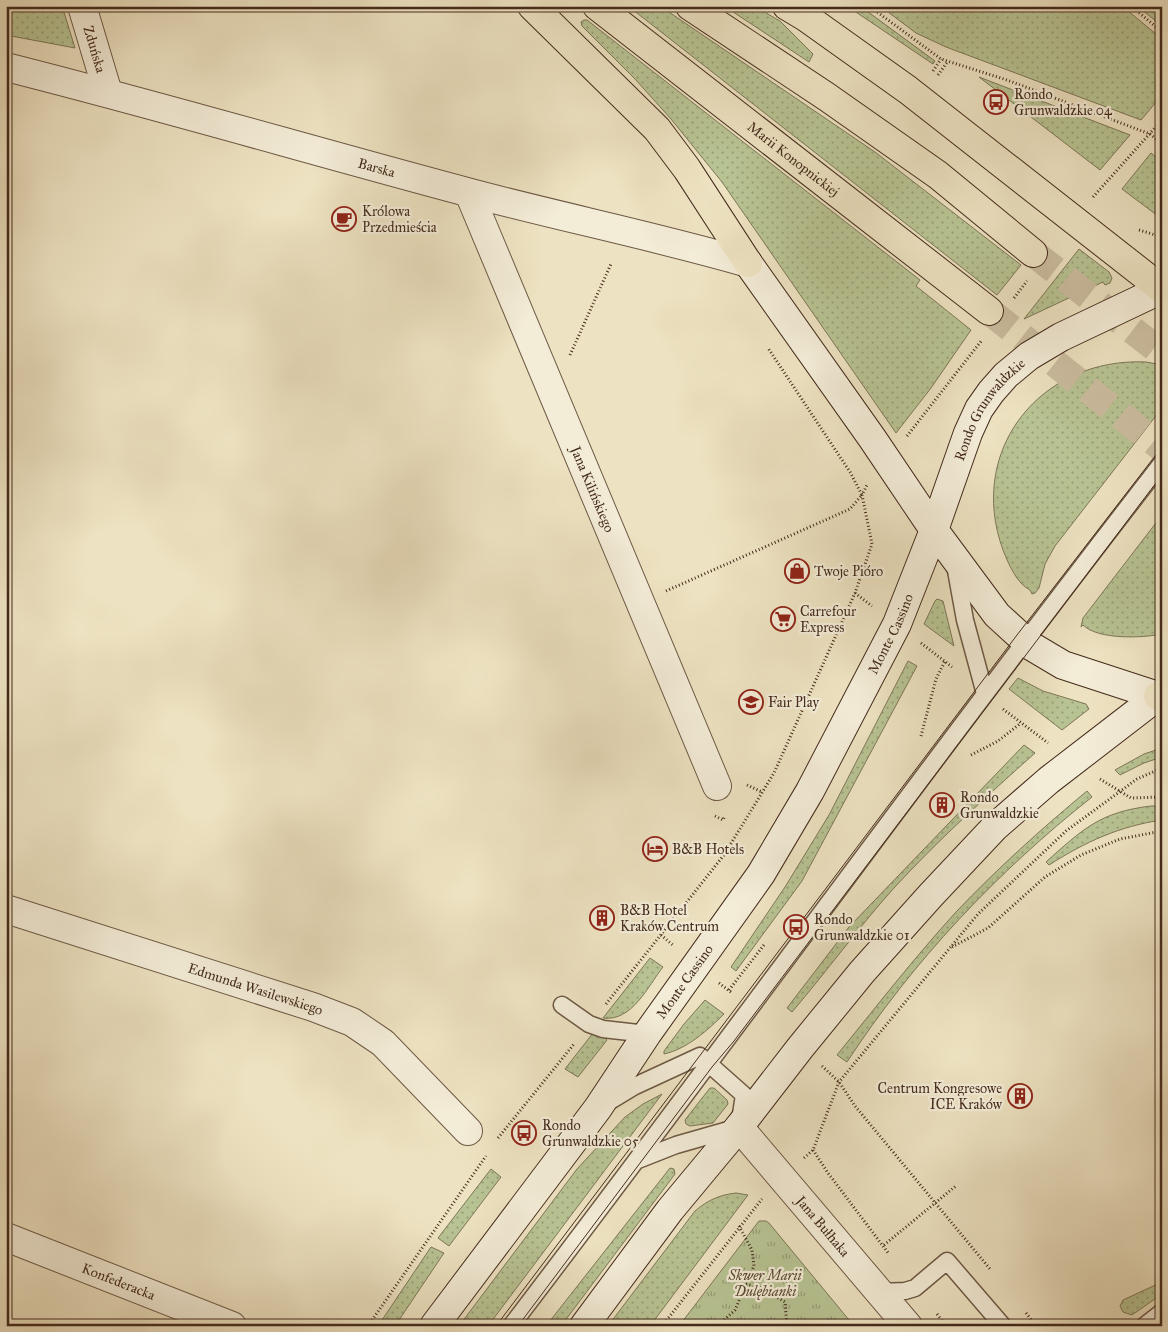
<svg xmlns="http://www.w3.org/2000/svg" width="1168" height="1332" font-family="'IM FELL Great Primer',serif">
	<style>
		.grass { fill: url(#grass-dots); stroke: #7e7758 }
		.park { fill: url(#park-tufts); stroke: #7e7758 }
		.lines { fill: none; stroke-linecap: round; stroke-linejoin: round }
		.primary-tunnel { stroke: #cbbda0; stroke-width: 28; stroke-dasharray: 28 14; stroke-linecap: butt }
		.service-casing { stroke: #6e5945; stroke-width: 19 }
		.minor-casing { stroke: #6e5945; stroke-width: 30 }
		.tertiary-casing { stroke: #6e5945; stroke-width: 30 }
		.secondary-casing { stroke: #442b1c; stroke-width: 30 }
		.primary-casing { stroke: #442b1c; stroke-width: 30 }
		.path { stroke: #442b1c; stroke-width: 3; stroke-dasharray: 1 2.5; stroke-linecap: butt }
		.service { stroke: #f3ecd7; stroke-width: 16 }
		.minor { stroke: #f3ecd7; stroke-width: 28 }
		.tertiary { stroke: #f3ecd7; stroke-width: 28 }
		.secondary { stroke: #f3ecd7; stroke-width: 28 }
		.primary { stroke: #ede2c1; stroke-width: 28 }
		.tram { stroke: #442b1c; stroke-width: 1 }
		.labels { text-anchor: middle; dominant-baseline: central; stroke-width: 4.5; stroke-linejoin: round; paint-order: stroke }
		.street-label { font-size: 14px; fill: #442b1c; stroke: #f3ecd7 }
		.poi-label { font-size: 14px; fill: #442b1c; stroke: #f3ecd7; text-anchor: start }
		.park-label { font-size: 14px; font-style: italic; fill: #5b4934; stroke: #f3ecd7 }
	</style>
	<defs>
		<pattern id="grass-dots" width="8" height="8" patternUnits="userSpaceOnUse" patternTransform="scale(1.25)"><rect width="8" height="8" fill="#b8c393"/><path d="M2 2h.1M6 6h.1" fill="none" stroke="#979f77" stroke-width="1.8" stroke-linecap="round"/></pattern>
		<pattern id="park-tufts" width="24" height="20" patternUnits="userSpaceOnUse" patternTransform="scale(1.25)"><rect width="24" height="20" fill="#b8c393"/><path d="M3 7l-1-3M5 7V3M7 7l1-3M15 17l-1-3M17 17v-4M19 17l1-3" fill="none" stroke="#979f77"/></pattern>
	</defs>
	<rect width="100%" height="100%" fill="#ede2c1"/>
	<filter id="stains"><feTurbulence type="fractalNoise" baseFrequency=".004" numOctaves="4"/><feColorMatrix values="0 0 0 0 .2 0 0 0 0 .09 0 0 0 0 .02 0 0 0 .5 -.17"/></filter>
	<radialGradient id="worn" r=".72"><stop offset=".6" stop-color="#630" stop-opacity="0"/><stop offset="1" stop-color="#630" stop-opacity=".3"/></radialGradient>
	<path class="grass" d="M16 6H62L75 48 6 35V21Z
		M628 6H660L875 152 1021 265 997 295Z
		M724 6H754L780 21 813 54 809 62Z
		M847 6H860L935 61 933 64Z
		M880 6H1122L1162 39V95L1141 120 946 47 916 33Z
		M1137 6H1162V26Z
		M584 20H587L920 280 916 286 971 330 931 388 896 433 722 182 671 119 635 79 582 26 581 22Z
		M979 77 1130 135 1100 170Z
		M1151 153 1162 162V219L1122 189Z
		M1079 249 1109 272 1112 278 1110 283 1105 285 1103 282 1024 319Z
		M1146 362 1162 365V408L1055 546 1045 564 1039 588 1035 593 1032 594 1030 590C1017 584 1008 563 1003 550 966 449 1042 357 1146 362Z
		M1162 515V634C1143 638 1098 640 1083 625L1081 627 1083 618Z
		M937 599 943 601 954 646 924 624 935 601Z
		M908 661 917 666 802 881 736 971 731 967 785 887 829 815Z
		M1018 678 1043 691 1086 704 1089 709 1062 730 1009 689Z
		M1024 745 1035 753C986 797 938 840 894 888 858 928 827 971 792 1012L787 1008 849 927Z
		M1162 748V757L1144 763 1120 775 1115 770 1144 754Z
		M1087 791 1092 797C997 872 913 961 847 1062L837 1055C876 1007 914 958 956 912 997 869 1041 829 1087 791Z
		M1151 806H1162V820C1120 826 1085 842 1049 865L1046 862C1083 829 1100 812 1151 806Z
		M650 958 663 967C648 986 632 1022 603 1018Z
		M705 1000 724 1014C708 1030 687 1049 664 1054V1051L684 1024Z
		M593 1033 604 1037 607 1040 578 1077 565 1069Z
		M710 1088H714L727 1100 728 1104 713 1123 690 1126 686 1124 685 1120Z
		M662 1094 488 1326H459L577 1169 625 1117 643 1104Z
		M670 1168 674 1169 675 1174 561 1326H546Z
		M491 1169 501 1177 449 1246 438 1238Z
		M736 1193 748 1195 650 1326H608L695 1211C708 1200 719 1195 736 1193Z
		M431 1247 444 1253 395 1326H378Z
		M1162 1282V1294L1132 1315 1123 1312 1120 1306 1123 1300Z"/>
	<path class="park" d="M759 1221H766L769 1223 854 1326H679Z"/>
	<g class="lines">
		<path class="primary-tunnel" d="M1033 253 1162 353
			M989 311 1162 448"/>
		<defs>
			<path id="service" d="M955 565 965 620 985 694
				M562 1005 589 1024 603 1029 647 1034
				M607 1103 635 1086 700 1056 744 1095 739 1127 676 1145 638 1160
				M879 1292 905 1291 915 1288 947 1261 1003 1326
				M511 1326C730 1039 941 747 1162 463
				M1144 1326 1162 1312"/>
			<g id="minor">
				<path id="s1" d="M82 6 108 93"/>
				<path id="s2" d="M469 193 717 786"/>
				<path id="s3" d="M6 909 313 1007 352 1022 383 1043 468 1131"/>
				<path id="s4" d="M739 1127 908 1326"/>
				<path id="s5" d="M6 1237 232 1326"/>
			</g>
			<g id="tertiary">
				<path id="s6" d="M6 67C161 106 313 151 467 192 560 217 655 236 748 263"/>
			</g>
			<g id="secondary">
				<path d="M748 263 872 438 934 530 997 615 1031 646 1063 665 1158 696"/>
				<path id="s7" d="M434 1326 598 1108 647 1034 761 874 810 791 897 624 934 530 968 433 979 409 991 392 1006 375 1029 356 1061 337 1162 289"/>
				<path d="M584 1326 670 1210 739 1127 800 1048 862 972 931 895 995 827 1049 780 1162 693"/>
			</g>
			<g id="primary">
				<path d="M532 6 657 129 687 169 748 263"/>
				<path id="s8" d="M597 6 989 311"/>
				<path d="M690 6 827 97 938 175 1033 253"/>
				<path d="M787 6 807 18 908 90 1162 289"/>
				<path d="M1158 696 1162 697"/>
			</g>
		</defs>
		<use href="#service" class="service-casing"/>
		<use href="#minor" class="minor-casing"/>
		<use href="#tertiary" class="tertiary-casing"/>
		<use href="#secondary" class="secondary-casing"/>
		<use href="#primary" class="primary-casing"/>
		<path class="path" d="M869 6 941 59 1007 80 1150 134 1162 144
			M1131 6 1162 32
			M933 71 941 59
			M938 75 948 61
			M1093 197 1162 120
			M1139 230 1162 237
			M1014 298 1027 281
			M570 355 611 264
			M907 436 982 340
			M666 591 850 509 862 495 850 472 768 348
			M855 593 872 606
			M921 643 952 667
			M1003 709 1048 743
			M921 736 936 679 945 661
			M971 755 998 741 1021 723
			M1100 779 1131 798 1162 797
			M747 785 762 792
			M715 816 723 820 725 816
			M661 935 674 946
			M952 947 988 928 1045 877 1081 855 1120 839 1162 831
			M719 983 732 993
			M729 990 764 945
			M606 1004 724 855 774 773 855 593 872 544 862 495 867 485
			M822 1066 839 1082 855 1106 990 1269
			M498 1138 574 1044
			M813 1150 828 1173 889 1254
			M804 1158 813 1150 839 1082 978 914 1066 831 1137 779 1162 768
			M884 1245 957 1185
			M746 1284 762 1288 785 1302 787 1326
			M1026 1313 1036 1326
			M937 1314 946 1326
			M368 1326 486 1156
			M662 1326 762 1199
			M721 1326 723 1321 735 1310 754 1266 752 1250 739 1226"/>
		<use href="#service" class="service"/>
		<use href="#minor" class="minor"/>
		<use href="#tertiary" class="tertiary"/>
		<use href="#secondary" class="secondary"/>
		<use href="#primary" class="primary"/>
		<path class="tram" d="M496 1326 1017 635 1162 447
			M518 1326 712 1067 734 1041 1162 475"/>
	</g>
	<defs>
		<symbol id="bus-ring" viewBox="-11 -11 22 22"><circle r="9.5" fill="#f3ecd7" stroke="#8f2418" stroke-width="1.5"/><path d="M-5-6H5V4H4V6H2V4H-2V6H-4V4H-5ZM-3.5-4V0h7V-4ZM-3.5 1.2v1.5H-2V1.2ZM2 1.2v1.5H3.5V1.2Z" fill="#8f2418"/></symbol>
		<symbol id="cafe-ring" viewBox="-11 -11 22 22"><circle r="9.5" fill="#f3ecd7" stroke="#8f2418" stroke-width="1.5"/><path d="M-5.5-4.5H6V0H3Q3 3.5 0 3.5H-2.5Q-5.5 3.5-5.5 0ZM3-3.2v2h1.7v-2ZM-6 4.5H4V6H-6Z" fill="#8f2418"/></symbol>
		<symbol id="shop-ring" viewBox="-11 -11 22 22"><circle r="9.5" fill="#f3ecd7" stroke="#8f2418" stroke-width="1.5"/><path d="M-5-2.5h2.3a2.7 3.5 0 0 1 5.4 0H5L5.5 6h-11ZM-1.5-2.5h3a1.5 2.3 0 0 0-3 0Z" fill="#8f2418"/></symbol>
		<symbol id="supermarket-ring" viewBox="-11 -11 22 22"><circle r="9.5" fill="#f3ecd7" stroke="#8f2418" stroke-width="1.5"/><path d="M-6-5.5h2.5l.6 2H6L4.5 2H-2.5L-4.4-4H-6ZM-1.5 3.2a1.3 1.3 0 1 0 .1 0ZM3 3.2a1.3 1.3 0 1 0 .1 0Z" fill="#8f2418"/></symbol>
		<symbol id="school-ring" viewBox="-11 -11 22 22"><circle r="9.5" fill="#f3ecd7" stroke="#8f2418" stroke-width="1.5"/><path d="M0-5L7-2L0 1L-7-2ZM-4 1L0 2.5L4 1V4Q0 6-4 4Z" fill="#8f2418"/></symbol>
		<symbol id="building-ring" viewBox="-11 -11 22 22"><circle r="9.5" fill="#f3ecd7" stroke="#8f2418" stroke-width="1.5"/><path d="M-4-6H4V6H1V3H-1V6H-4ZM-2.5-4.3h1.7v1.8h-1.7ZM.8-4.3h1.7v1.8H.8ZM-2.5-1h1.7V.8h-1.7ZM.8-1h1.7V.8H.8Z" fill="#8f2418"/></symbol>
		<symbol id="hotel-ring" viewBox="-11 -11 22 22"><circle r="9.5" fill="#f3ecd7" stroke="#8f2418" stroke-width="1.5"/><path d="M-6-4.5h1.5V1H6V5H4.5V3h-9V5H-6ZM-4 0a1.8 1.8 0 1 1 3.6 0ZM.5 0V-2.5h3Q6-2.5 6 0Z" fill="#8f2418"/></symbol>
	</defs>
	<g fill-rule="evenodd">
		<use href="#bus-ring" x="982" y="88" width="28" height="28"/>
		<use href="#cafe-ring" x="330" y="205" width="28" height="28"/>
		<use href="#shop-ring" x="783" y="557" width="28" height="28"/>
		<use href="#supermarket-ring" x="769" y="605" width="28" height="28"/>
		<use href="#school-ring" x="737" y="688" width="28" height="28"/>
		<use href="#building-ring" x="928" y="791" width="28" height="28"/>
		<use href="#hotel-ring" x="641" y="835" width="28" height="28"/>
		<use href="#building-ring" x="588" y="904" width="28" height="28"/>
		<use href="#bus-ring" x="782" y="913" width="28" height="28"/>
		<use href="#building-ring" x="1006" y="1082" width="28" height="28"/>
		<use href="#bus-ring" x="510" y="1119" width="28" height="28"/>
	</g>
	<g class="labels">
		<g class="street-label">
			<text stroke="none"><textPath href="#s1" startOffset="45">Zduńska</textPath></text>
			<text stroke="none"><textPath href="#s8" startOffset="249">Marii Konopnickiej</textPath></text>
			<text stroke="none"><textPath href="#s6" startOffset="384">Barska</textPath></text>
			<text stroke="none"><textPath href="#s7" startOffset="1078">Rondo Grunwaldzkie</textPath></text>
			<text stroke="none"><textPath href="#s2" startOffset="321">Jana Kilińskiego</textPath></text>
			<text stroke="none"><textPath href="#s7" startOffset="831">Monte Cassino</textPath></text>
			<text stroke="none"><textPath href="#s7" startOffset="426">Monte Cassino</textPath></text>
			<text stroke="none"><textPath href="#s3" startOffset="262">Edmunda Wasilewskiego</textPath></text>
			<text stroke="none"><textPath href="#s4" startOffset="130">Jana Bułhaka</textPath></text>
			<text stroke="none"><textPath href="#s5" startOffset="121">Konfederacka</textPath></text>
		</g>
		<g class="poi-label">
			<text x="1014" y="94">Rondo<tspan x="1014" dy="16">Grunwaldzkie 04</tspan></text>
			<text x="362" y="211">Królowa<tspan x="362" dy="16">Przedmieścia</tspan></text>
			<text x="814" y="571">Twoje Pióro</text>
			<text x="800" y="611">Carrefour<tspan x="800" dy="16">Express</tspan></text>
			<text x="768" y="702">Fair Play</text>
			<text x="960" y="797">Rondo<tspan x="960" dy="16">Grunwaldzkie</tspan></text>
			<text x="672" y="849">B&amp;B Hotels</text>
			<text x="620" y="910">B&amp;B Hotel<tspan x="620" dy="16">Kraków Centrum</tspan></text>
			<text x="814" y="919">Rondo<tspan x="814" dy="16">Grunwaldzkie 01</tspan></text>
			<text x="1002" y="1088" text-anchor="end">Centrum Kongresowe<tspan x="1002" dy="16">ICE Kraków</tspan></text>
			<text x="542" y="1125">Rondo<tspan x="542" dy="16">Grunwaldzkie 05</tspan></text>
		</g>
		<g class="park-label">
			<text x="765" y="1275">Skwer Marii<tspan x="765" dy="16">Dulębianki</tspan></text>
		</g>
	</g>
	<rect width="1168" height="1332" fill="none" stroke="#ede2c1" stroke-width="25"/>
	<rect x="8" y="8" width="1153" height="1317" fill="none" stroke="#442b1c" stroke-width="2.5"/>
	<rect x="12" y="12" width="1143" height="1307" fill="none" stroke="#442b1c"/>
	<rect width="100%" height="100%" filter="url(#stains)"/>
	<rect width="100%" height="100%" fill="url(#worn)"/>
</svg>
